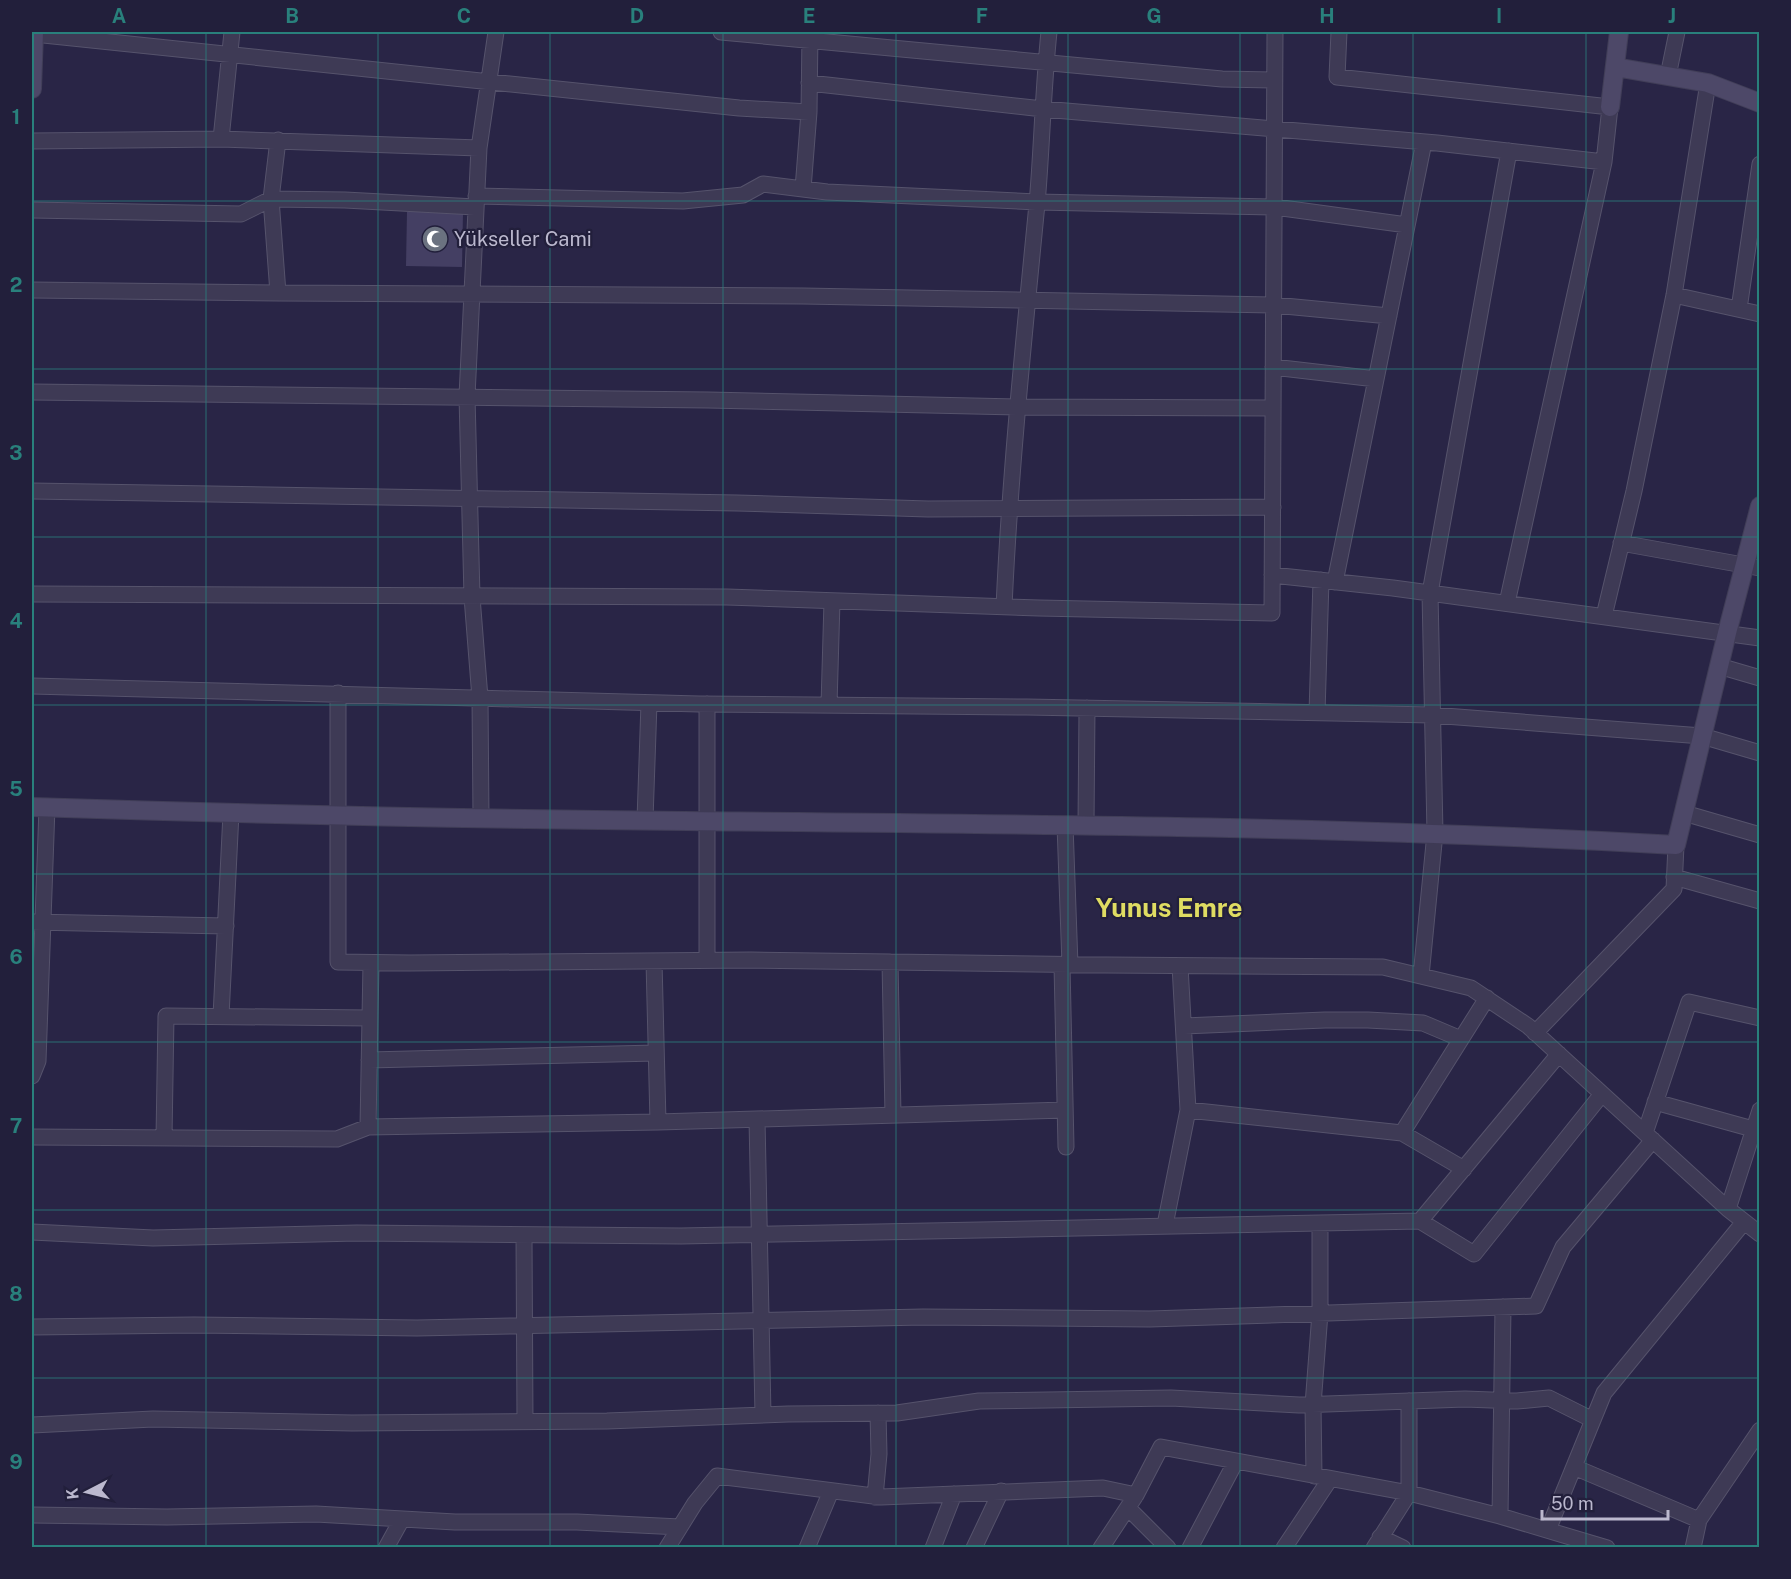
<svg xmlns="http://www.w3.org/2000/svg" width="1791" height="1579" font-family="'Public Sans',sans-serif">
	<style>
		.building { fill: #443f63 }
		.lines { fill: none; stroke-linecap: round; stroke-linejoin: round }
		.minor-casing { stroke: #56536c; stroke-width: 17 }
		.secondary-casing { stroke: #413e58; stroke-width: 20 }
		.minor { stroke: #3e3a55; stroke-width: 15 }
		.secondary { stroke: #4d4868; stroke-width: 18 }
		.grid { fill: none; stroke: #29807c; stroke-width: 1.5; stroke-opacity: 0.55 }
		.labels { text-anchor: middle; dominant-baseline: central; stroke-width: 4.5; stroke-linejoin: round; paint-order: stroke }
		.poi-label { font-size: 20px; fill: #bbb8ce; stroke: #221f3b; text-anchor: start }
		.district-label { font-size: 26px; font-weight: bold; fill: #dfdc62; stroke: #221f3b }
		.neatline { fill: none; stroke: #29807c; stroke-width: 2 }
		.grid-label { font-size: 20px; text-anchor: middle; font-weight: bold; fill: #29807c }
	</style>
	<rect width="100%" height="100%" fill="#292546"/>
	<path class="building" d="M407 212H463L462 267 406 266Z"/>
	<g class="lines">
		<defs>
			<path id="minor" d="M721 32 1222 79 1274 80
				M1339 32 1337 77 1610 107 1604 162 1507 603
				M34 34 739 108 809 112
				M1668 76 1677 32
				M809 83 1043 109 1437 143 1604 162
				M221 139 232 32
				M32 141 221 139 479 148
				M803 189 809 112 810 32
				M476 196 683 201 743 195 763 184 827 192 1037 202 1275 207 1407 225
				M32 210 241 214 271 199 345 200 475 207
				M32 290 278 293 803 296 1274 305 1389 316
				M278 293 271 199 278 140
				M1674 295 1760 314
				M1739 309 1760 164
				M1273 367 1376 379
				M32 392 708 400 1017 407 1273 408
				M32 491 737 503 928 509 1273 507
				M1621 543 1760 568
				M1272 575 1393 588 1760 638
				M1335 582 1424 142
				M32 594 727 597 1039 608 1272 613 1275 32
				M1004 607C1010 472 1024 338 1037 204 1042 147 1043 89 1049 32
				M1604 616 1634 491 1674 295 1708 83
				M1719 666 1760 678
				M32 686 699 704 1027 707 1432 715 1702 736 1760 753
				M338 693V962L410 963 751 960 1106 965 1383 967 1471 988 1528 1026 1728 1209 1760 1234
				M829 705 832 601
				M1317 713 1321 580
				M1684 813 1760 835
				M481 818 480 698 472 597 467 396 479 148 496 32
				M645 820 649 703
				M1065 825 1070 965
				M1086 825 1087 708
				M1674 877 1760 901
				M32 922 226 926
				M707 960V704
				M654 961 658 1122
				M890 962 893 1115
				M1062 965 1066 1147
				M1421 976 1435 833 1430 593 1509 151
				M221 1016 231 813
				M1184 1026 1325 1020H1368L1423 1023 1461 1039
				M1535 1033 1674 889 1676 845
				M369 1060 656 1053
				M32 1076 38 1061 47 807
				M1655 1102 1760 1131
				M1188 1110 1402 1133 1464 1169
				M757 1119 763 1415
				M368 1127 371 963
				M1402 1133 1487 998
				M1645 1133 1689 1002 1760 1018
				M32 1137 337 1139 368 1127 658 1122 1065 1110
				M164 1138 166 1016 369 1018
				M1728 1209 1760 1110
				M1420 1221 1474 1254 1602 1094
				M1165 1225 1188 1110 1180 966
				M32 1232 153 1238 357 1233 681 1236 1420 1221 1559 1054
				M524 1235 525 1421
				M32 1327 194 1325 417 1328 923 1317 1150 1319 1536 1306 1563 1247 1653 1140
				M32 1425 153 1419 352 1423 607 1421 788 1414 897 1413 979 1401 1171 1398 1299 1405 1465 1399 1517 1401 1549 1398 1593 1420
				M1574 1467 1699 1520
				M1314 1476 1313 1405 1320 1313V1223
				M875 1497 879 1454 878 1413
				M1128 1508 1168 1548
				M32 1515 167 1517 316 1514 455 1522H577L680 1527
				M1500 1516 1503 1307
				M1548 1530 1604 1393 1744 1222
				M1380 1537 1403 1548
				M386 1548 402 1519
				M667 1548 695 1503 717 1476 881 1497 1103 1488 1136 1495
				M807 1548 831 1491
				M933 1548 954 1494
				M974 1548 1001 1491
				M1101 1548 1136 1495 1161 1447 1409 1493 1500 1516 1607 1548
				M1190 1548 1236 1461
				M1284 1548 1330 1479
				M1374 1548 1409 1493V1401
				M1693 1548 1699 1520 1760 1430"/>
			<path id="secondary" d="M1615 67 1708 83 1760 103
				M32 89 34 32
				M1610 107 1619 32
				M32 807C249 814 467 819 685 821 1015 824 1346 826 1676 845L1727 633 1760 506"/>
		</defs>
		<use href="#minor" class="minor-casing"/>
		<use href="#secondary" class="secondary-casing"/>
		<use href="#minor" class="minor"/>
		<use href="#secondary" class="secondary"/>
	</g>
	<path class="grid" d="M206 32V1548M378 32V1548M550 32V1548M723 32V1548M896 32V1548M1068 32V1548M1240 32V1548M1413 32V1548M1586 32V1548M32 201H1760M32 369H1760M32 537H1760M32 705H1760M32 874H1760M32 1042H1760M32 1210H1760M32 1378H1760"/>
	<defs>
		<symbol id="mosque-disc" viewBox="-11 -11 22 22"><circle r="9.5" fill="#6b7280" stroke="#221f3b"/><path d="M3.5-4.9A6 6 0 1 0 3.5 4.9A5 5 0 1 1 3.5-4.9Z" fill="#fff"/></symbol>
	</defs>
	<g fill-rule="evenodd">
		<use href="#mosque-disc" x="420" y="224" width="30" height="30"/>
	</g>
	<g class="labels">
		<g class="poi-label">
			<text x="454" y="239">Yükseller Cami</text>
		</g>
		<g class="district-label">
			<text x="1169" y="907">Yunus Emre</text>
		</g>
	</g>
	<rect width="1791" height="1579" fill="none" stroke="#221f3b" stroke-width="66"/>
	<g transform="translate(87 1492) rotate(263)" stroke="#221f3b" stroke-width="4.5" paint-order="stroke">
	<path d="M0-4.5L10 22L0 15L-10 22Z" fill="#bbb8ce"/>
	<text y="-9" font-size="16" font-weight="bold" text-anchor="middle" fill="#bbb8ce">K</text>
	</g>
	<path d="M1542 1510v9h126v-9" fill="none" stroke="#bbb8ce" stroke-width="3"/>
	<text x="1551" y="1510" font-size="18" fill="#bbb8ce" stroke="#221f3b" stroke-width="4.5" paint-order="stroke">50 m</text>
	<rect x="33" y="33" width="1725" height="1513" class="neatline"/>
	<g class="grid-label">
		<text x="119" y="23">A</text>
		<text x="292" y="23">B</text>
		<text x="464" y="23">C</text>
		<text x="637" y="23">D</text>
		<text x="809" y="23">E</text>
		<text x="982" y="23">F</text>
		<text x="1154" y="23">G</text>
		<text x="1327" y="23">H</text>
		<text x="1499" y="23">I</text>
		<text x="1672" y="23">J</text>
		<text x="16" y="124">1</text>
		<text x="16" y="292">2</text>
		<text x="16" y="460">3</text>
		<text x="16" y="628">4</text>
		<text x="16" y="796">5</text>
		<text x="16" y="964">6</text>
		<text x="16" y="1133">7</text>
		<text x="16" y="1301">8</text>
		<text x="16" y="1469">9</text>
	</g>
</svg>
